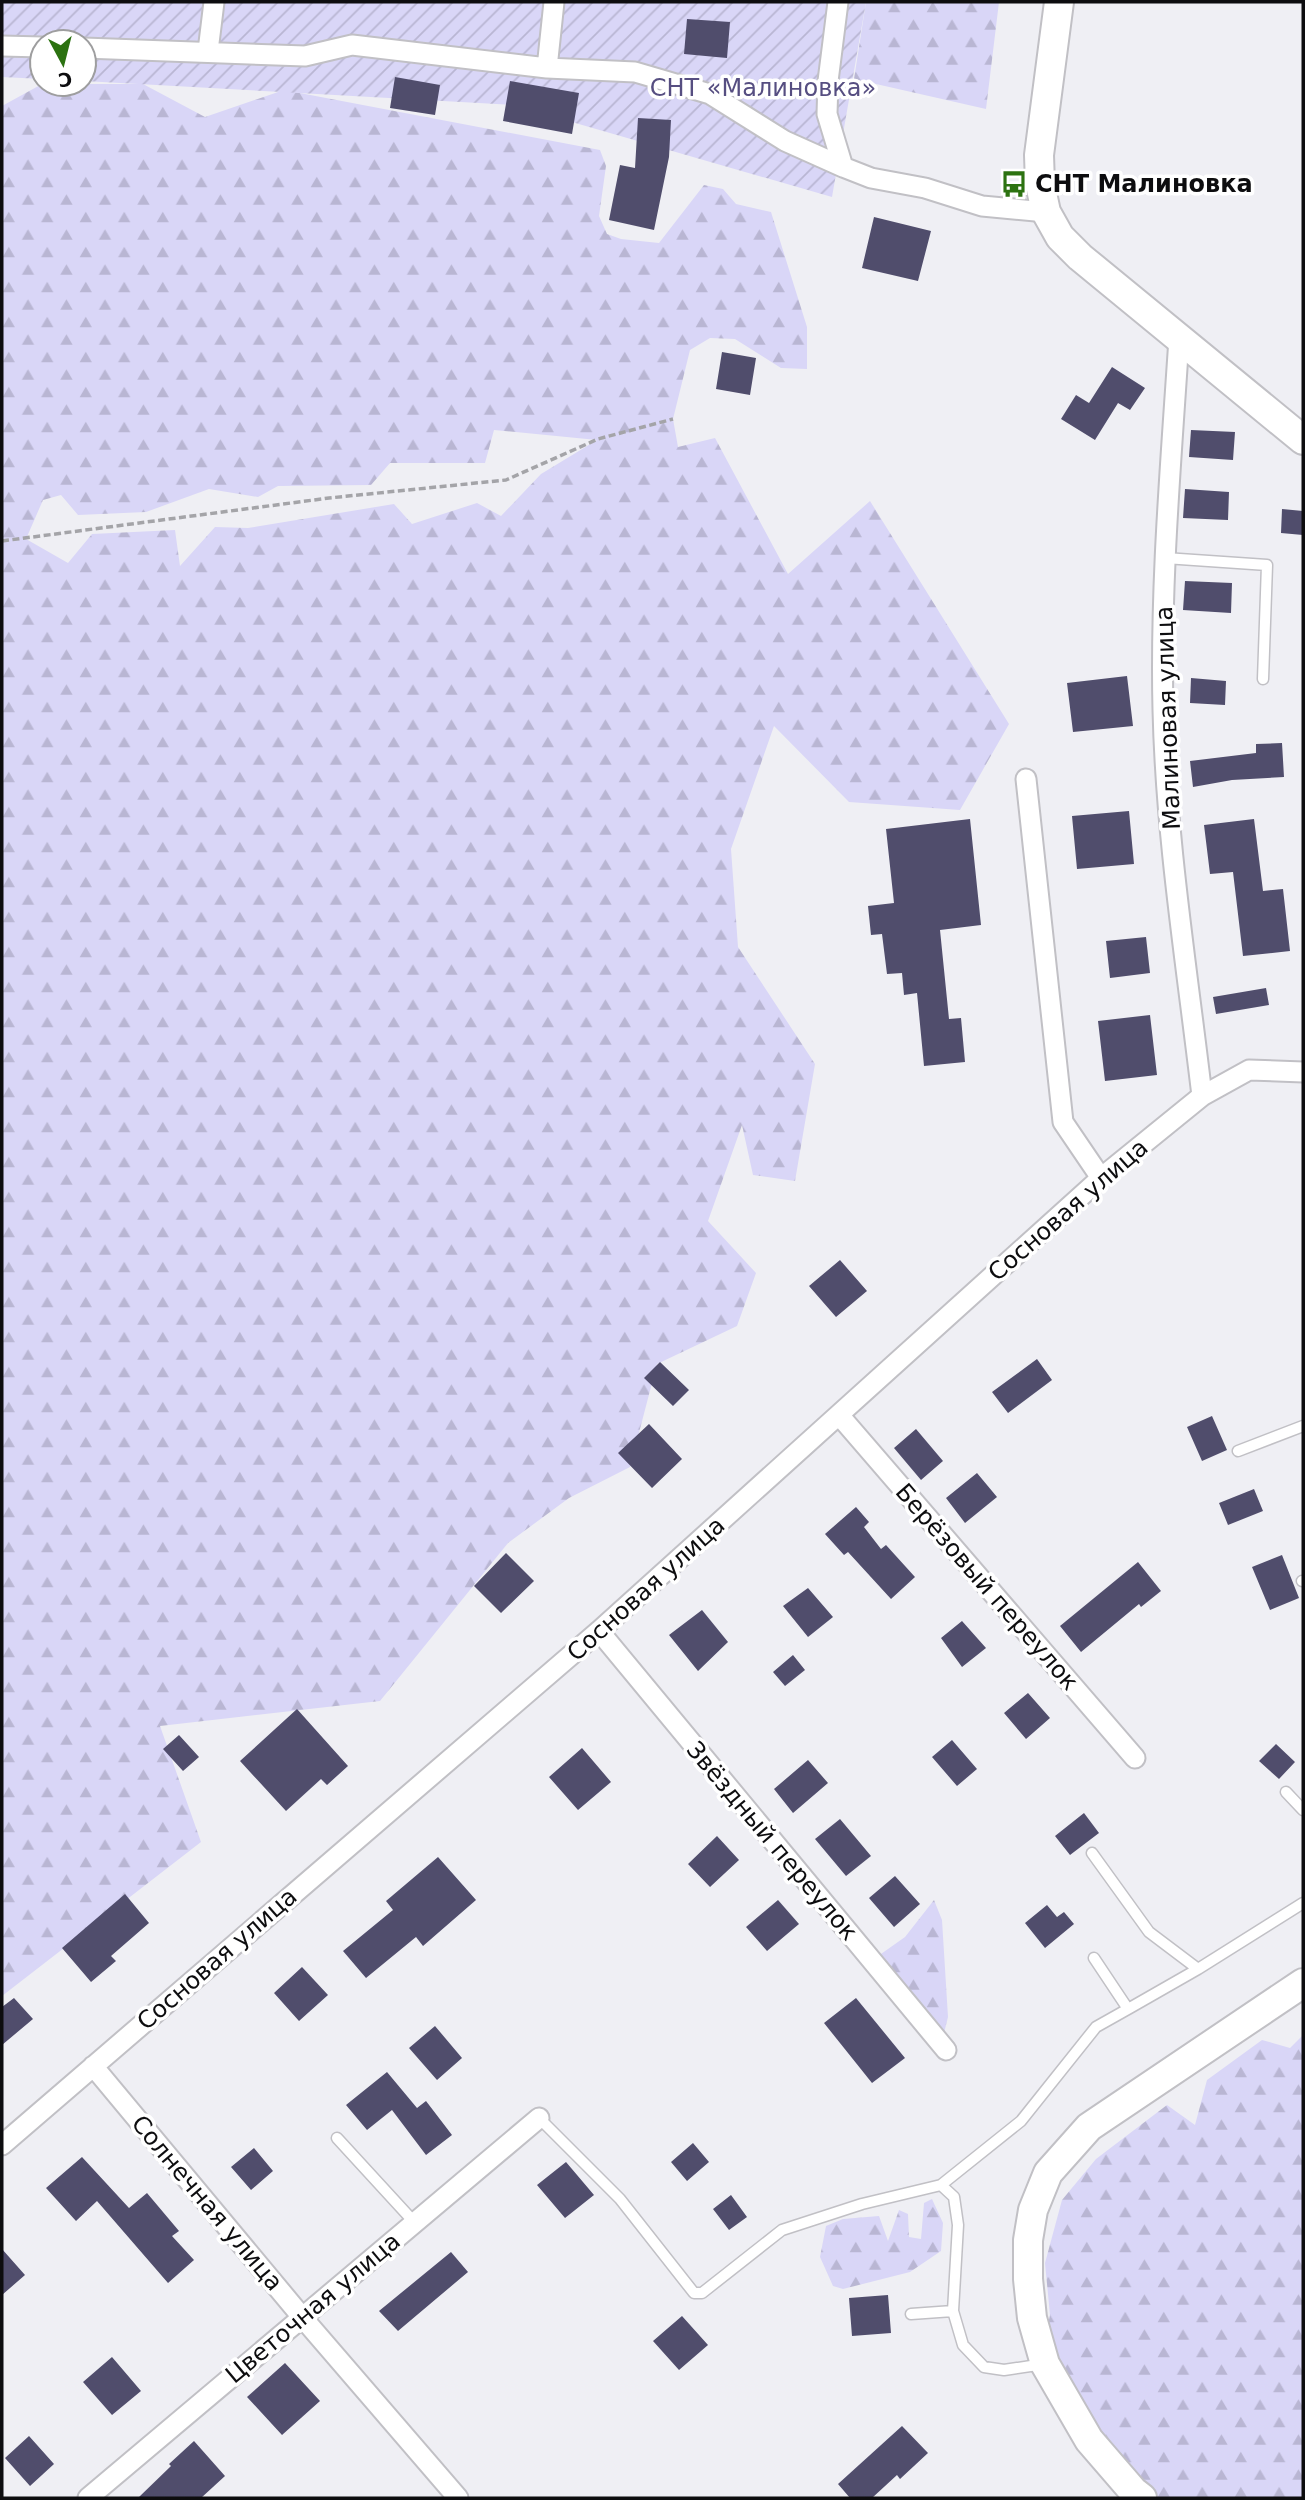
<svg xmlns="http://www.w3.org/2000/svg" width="1305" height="2500" font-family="'DejaVu Sans',sans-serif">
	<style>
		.forest { fill: url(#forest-firs); fill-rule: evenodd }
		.garden { fill: url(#garden-furrows) }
		.building { fill: #504d6c }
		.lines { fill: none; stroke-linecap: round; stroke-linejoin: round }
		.lane-casing { stroke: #c1c0c5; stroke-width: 13 }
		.street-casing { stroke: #c1c0c5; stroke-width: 23 }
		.secondary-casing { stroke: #c1c0c5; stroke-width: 32 }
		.path { stroke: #a4a4a8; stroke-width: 3.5; stroke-dasharray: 7 3.5; stroke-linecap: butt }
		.lane { stroke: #fff; stroke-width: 10 }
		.street { stroke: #fff; stroke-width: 19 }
		.secondary { stroke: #fff; stroke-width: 28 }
		.labels { text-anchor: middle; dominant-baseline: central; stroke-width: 7; stroke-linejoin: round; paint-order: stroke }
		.park-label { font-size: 24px; fill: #564e81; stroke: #fff }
		.poi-label { font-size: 24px; font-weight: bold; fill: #0d0d0f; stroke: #fff; text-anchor: start }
		.street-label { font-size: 24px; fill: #0d0d0f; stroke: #fff }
	</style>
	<defs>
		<pattern id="forest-firs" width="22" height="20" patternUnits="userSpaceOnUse" patternTransform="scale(1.75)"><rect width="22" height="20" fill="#d9d6f7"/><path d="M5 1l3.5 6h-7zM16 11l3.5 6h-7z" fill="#b9b6d3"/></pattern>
		<pattern id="garden-furrows" width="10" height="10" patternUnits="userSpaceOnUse" patternTransform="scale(1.75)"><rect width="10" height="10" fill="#d9d6f7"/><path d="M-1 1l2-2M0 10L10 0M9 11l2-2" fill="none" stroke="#b9b6d3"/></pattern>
	</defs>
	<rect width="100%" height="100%" fill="#efeff4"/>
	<path class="forest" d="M866 2H999L986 109 854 79Z
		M42 84H143L205 117 284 90 600 150 606 166 599 216 607 234 621 239 659 243 704 185 723 189 736 204 771 212 807 327V369L781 368 735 339 710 338 690 350 673 419 678 447 715 438 788 574 870 501 1009 724 960 810 849 802 774 726 731 849 738 947 815 1064 795 1181 753 1175 742 1125 708 1221 756 1273 737 1326 657 1364 630 1467 569 1498 508 1543 380 1701 160 1726 201 1842 2 1996V106ZM494 430 597 440 541 474 501 516 477 503 412 524 394 504 248 528 215 527 180 566 175 530 92 534 68 563 26 539 43 500 61 495 78 515 146 512 209 489 258 497 278 486 371 485 390 463H485Z
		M934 1900 942 1920 948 2017 942 2041 871 1961 905 1937Z
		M1303 2035V2498H1153L1093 2431 1065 2381 1046 2334 1050 2315 1045 2263 1062 2200 1096 2159 1167 2105 1195 2125 1207 2080 1262 2040 1290 2048Z
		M932 2199 943 2223 941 2251 910 2272 843 2289 833 2286 820 2257 826 2226 843 2219 879 2216 888 2241 899 2210 908 2214 909 2237 921 2239 924 2203Z"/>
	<path class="garden" d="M2 2H866L832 197 513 105 84 81V42H42V79L2 77Z"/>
	<path class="building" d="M687 19 730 22 727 58 684 54Z
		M395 77 440 85 435 115 390 108Z
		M510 81 579 93 572 134 503 121Z
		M638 118 671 120 669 157 654 230 609 220 620 165 635 168Z
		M874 217 931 231 918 281 862 268Z
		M722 352 756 358 750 395 716 389Z
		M1112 367 1145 388 1130 410 1118 403 1095 440 1061 419 1076 395 1089 403Z
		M1191 430 1235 432 1233 460 1189 457Z
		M1185 489 1229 492 1228 520 1183 518Z
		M1282 509 1303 511V535L1281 533Z
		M1185 581 1232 583 1231 613 1183 610Z
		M1127 676 1133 726 1073 732 1067 683Z
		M1191 678 1226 681 1225 705 1190 703Z
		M1282 743 1284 777 1232 780 1193 787 1190 761 1256 753V744Z
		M1129 811 1134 864 1077 869 1072 816Z
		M970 819 981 925 940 930 949 1019 961 1018 965 1062 924 1066 917 993 904 995 902 973 887 974 882 934 871 935 868 906 894 903 886 829Z
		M1254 819 1263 891 1283 889 1290 951 1243 956 1233 872 1210 874 1204 825Z
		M1146 937 1150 973 1110 978 1106 941Z
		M1266 988 1269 1005 1216 1014 1213 997Z
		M1150 1015 1157 1075 1105 1081 1098 1021Z
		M840 1260 867 1291 836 1317 809 1286Z
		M1037 1359 1052 1380 1008 1413 992 1392Z
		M660 1362 689 1390 673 1406 644 1378Z
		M1212 1416 1227 1450 1202 1461 1187 1427Z
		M649 1424 682 1459 652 1488 618 1453Z
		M916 1429 943 1461 921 1480 894 1448Z
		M977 1473 997 1497 965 1523 946 1498Z
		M1254 1489 1263 1511 1228 1525 1219 1503Z
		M856 1507 869 1522 864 1527 881 1549 886 1545 915 1577 891 1599 848 1552 844 1555 825 1534Z
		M506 1553 534 1581 501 1613 474 1586Z
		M1282 1555 1299 1598 1270 1610 1252 1567Z
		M1138 1562 1161 1591 1141 1607 1139 1604 1081 1652 1060 1626Z
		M808 1588 833 1617 808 1637 783 1606Z
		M702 1610 728 1642 698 1671 669 1635Z
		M962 1621 986 1648 962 1667 941 1638Z
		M793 1655 805 1670 785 1686 773 1672Z
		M1028 1693 1050 1718 1026 1739 1004 1713Z
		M297 1709 348 1766 327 1785 321 1779 286 1811 240 1761Z
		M179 1735 199 1757 183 1771 163 1749Z
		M952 1740 977 1769 957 1786 932 1757Z
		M1276 1744 1295 1762 1279 1779 1259 1761Z
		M582 1748 611 1782 578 1810 549 1777Z
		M808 1760 828 1783 793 1813 774 1789Z
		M1084 1813 1099 1833 1070 1855 1055 1836Z
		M840 1819 871 1856 846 1876 815 1839Z
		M717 1836 739 1860 710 1887 688 1864Z
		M438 1857 476 1900 423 1946 416 1937 366 1978 343 1951 393 1910 386 1901Z
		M895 1876 920 1904 894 1927 869 1898Z
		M125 1894 149 1923 111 1956 116 1961 91 1982 62 1948Z
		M778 1900 799 1924 767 1951 746 1927Z
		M1047 1905 1057 1917 1064 1912 1074 1924 1045 1948 1025 1923Z
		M302 1967 328 1995 299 2021 274 1993Z
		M14 1998 33 2019 2 2045V2007Z
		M856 1998 905 2058 872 2083 824 2023Z
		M435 2026 462 2058 437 2080 409 2048Z
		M387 2072 417 2108 426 2101 452 2135 426 2155 392 2110 367 2130 346 2105Z
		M693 2143 709 2162 687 2181 671 2162Z
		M254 2148 273 2171 251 2190 231 2167Z
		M82 2157 129 2208 147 2193 179 2231 172 2236 194 2260 168 2283 97 2201 76 2221 46 2188Z
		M566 2162 594 2195 565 2218 537 2185Z
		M731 2195 747 2217 729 2230 713 2209Z
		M2 2249 25 2275 2 2295Z
		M451 2252 468 2272 398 2331 379 2311Z
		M888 2295 891 2333 852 2336 849 2298Z
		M682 2316 708 2345 679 2370 653 2341Z
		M112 2357 141 2391 112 2415 83 2382Z
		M285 2363 320 2401 282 2435 247 2397Z
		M902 2426 928 2453 900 2479 897 2475 872 2498H850L838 2484Z
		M29 2436 54 2464 30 2486 5 2458Z
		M194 2441 225 2476 201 2498H138L171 2466 169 2464Z"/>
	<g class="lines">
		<defs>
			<path id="lane" d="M1165 558 1267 565 1263 679
				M1238 1451 1303 1426
				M1302 1581H1303
				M1286 1792 1303 1810
				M1092 1853 1149 1932 1198 1969
				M1094 1958 1128 2009 1198 1969 1303 1903
				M539 2118 620 2199 694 2293H702L782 2230 862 2204 941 2185 1021 2121 1096 2027 1128 2009
				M337 2138 415 2223
				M941 2185 954 2197 958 2225 953 2311
				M911 2314 953 2311 963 2345 984 2367 1004 2370 1044 2364"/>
			<path id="street" d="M838 2 828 81 827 114 843 167 871 178 925 188 982 206 1046 212
				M2 46 42 47
				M84 48 305 56 352 45 547 68 635 72 710 94 785 141 843 167
				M208 51 214 2
				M547 68 554 2
				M1179 338C1171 462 1160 586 1163 710 1166 839 1187 968 1202 1096
				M1026 779 1063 1122 1101 1178
				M839 1415 1135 1758
				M599 1631 946 2050
				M93 2066 302 2317 458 2498
				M2 2145 599 1631 1101 1178 1202 1096 1249 1070 1303 1072
				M88 2498 539 2118"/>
			<path id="secondary" d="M1059 2 1039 155 1040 184 1046 212 1060 237 1080 257 1303 440
				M1142 2498 1133 2491 1089 2440 1045 2364 1032 2318 1028 2279V2240L1033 2210 1048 2173 1089 2127 1303 1983"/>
		</defs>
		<use href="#lane" class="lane-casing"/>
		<use href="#street" class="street-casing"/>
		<use href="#secondary" class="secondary-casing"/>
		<path class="path" d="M2 541 329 498 506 480 598 439 673 419"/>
		<use href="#lane" class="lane"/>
		<use href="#street" class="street"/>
		<use href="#secondary" class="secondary"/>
	</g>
	<defs>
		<symbol id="bus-bare" viewBox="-9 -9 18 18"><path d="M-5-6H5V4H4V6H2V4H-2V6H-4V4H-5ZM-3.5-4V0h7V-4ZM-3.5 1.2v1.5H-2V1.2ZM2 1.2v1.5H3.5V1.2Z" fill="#2c7211" stroke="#fff" stroke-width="2.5" paint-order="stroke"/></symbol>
	</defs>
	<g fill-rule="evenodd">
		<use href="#bus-bare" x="995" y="165" width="38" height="38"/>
	</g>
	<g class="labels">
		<g class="park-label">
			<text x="763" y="88">СНТ «Малиновка»</text>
		</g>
		<g class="poi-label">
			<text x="1035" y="184">СНТ Малиновка</text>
		</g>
		<g class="street-label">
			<text transform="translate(1168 718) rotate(-92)">Малиновая улица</text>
			<text transform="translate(1068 1210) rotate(-41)">Сосновая улица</text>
			<text transform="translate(987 1587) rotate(49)">Берёзовый переулок</text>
			<text transform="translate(646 1589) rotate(-42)">Сосновая улица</text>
			<text transform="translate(772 1841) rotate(50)">Звёздный переулок</text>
			<text transform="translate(217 1959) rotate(-41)">Сосновая улица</text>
			<text transform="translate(207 2203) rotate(50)">Солнечная улица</text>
			<text transform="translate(313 2308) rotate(-40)">Цветочная улица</text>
		</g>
	</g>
	<rect width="1305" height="2500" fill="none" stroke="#0d0d0f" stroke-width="7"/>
	<g transform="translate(63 63) rotate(173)"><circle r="33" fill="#ffffff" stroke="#9e9e9f" stroke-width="2"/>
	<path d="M0-5L12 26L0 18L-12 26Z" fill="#2c7211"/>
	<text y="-10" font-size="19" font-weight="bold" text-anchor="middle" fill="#0d0d0f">С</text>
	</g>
</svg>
